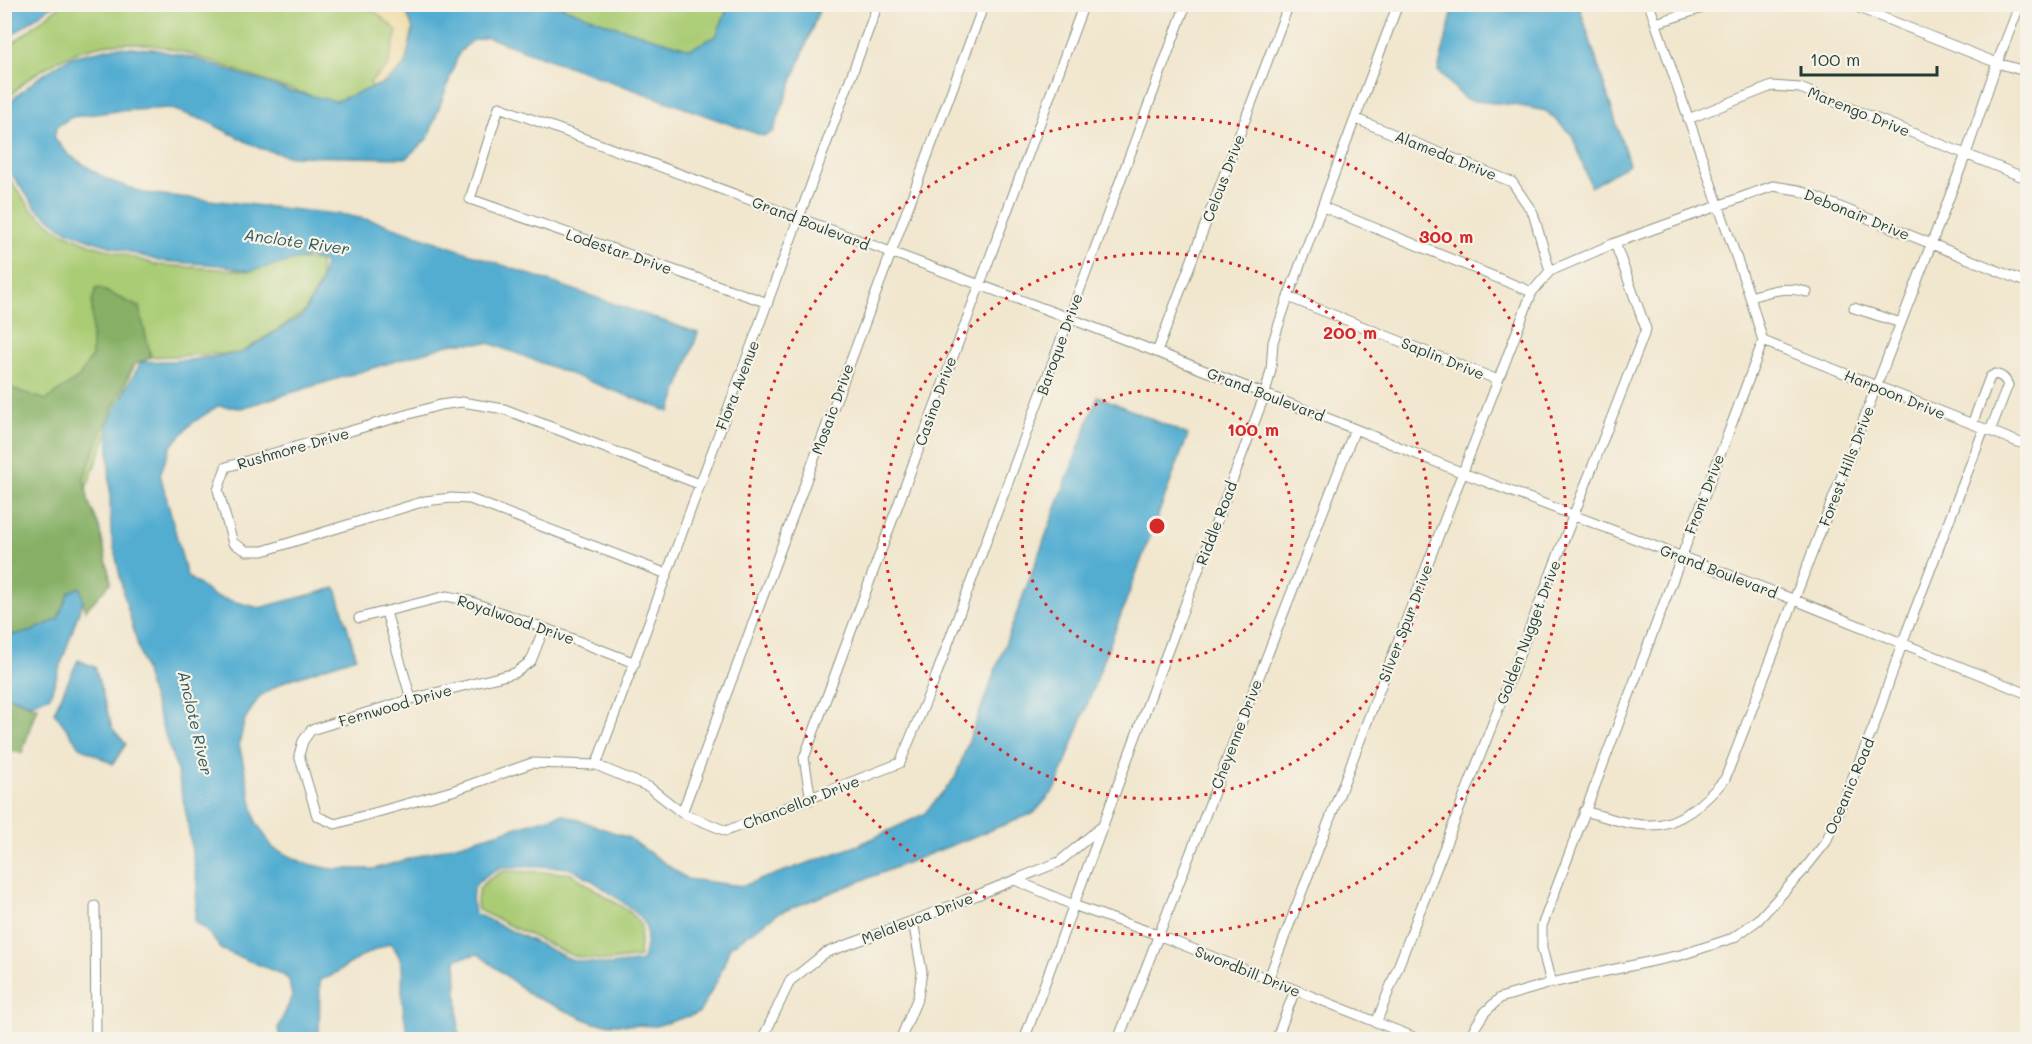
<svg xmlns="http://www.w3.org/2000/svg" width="2032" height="1044" font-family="Mali,sans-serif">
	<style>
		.green { fill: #aacc75; stroke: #648454; stroke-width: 1.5 }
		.forest { fill: #87b066; stroke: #53764d; stroke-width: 1.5 }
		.sand { fill: #eeda9e; stroke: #868c69; stroke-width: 1.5 }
		.water { fill: #53add1; stroke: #397582; stroke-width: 1.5; fill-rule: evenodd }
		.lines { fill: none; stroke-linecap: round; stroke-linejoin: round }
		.minor-casing { stroke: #889281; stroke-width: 11 }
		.minor { stroke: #fff; stroke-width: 9 }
		.ring { fill: none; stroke: #d62828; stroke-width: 3; stroke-dasharray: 3 6 }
		.labels { text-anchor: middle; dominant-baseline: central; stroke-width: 4.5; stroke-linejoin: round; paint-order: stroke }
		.street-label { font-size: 15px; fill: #1f3d34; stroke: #f7f3e8 }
		.water-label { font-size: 16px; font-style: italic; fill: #2c595b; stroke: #f7f3e8 }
		.centre { fill: #d62828; stroke: #f7f3e8; stroke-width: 3 }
		.ring-label { font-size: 18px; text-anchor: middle; font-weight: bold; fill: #d62828; stroke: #f7f3e8; stroke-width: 4.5; stroke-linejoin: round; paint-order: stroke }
	</style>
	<rect width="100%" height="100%" fill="#f7f3e8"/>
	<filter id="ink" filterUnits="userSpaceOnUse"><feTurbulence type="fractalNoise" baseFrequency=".0167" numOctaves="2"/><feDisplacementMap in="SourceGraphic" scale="12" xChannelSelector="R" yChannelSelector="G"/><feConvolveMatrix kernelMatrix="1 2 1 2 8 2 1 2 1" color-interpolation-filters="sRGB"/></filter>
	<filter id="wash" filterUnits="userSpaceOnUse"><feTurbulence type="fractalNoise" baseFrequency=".008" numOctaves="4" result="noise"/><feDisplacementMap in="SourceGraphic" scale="24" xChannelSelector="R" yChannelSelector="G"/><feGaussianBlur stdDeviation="1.35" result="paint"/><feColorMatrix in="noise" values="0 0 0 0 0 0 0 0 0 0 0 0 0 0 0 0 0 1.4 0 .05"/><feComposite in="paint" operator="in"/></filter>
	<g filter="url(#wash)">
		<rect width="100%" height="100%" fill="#f1e6ce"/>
		<path class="green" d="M61 5H359L377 13 397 31 388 66 370 82 372 88C361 92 344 102 333 101 320 100 306 94 294 90 210 67 137 13 50 65 33 75 12 88 5 107V46H9Z
			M539 5H729L716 36 690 49Z
			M4 172 32 210 61 232 92 245 158 265 250 271 294 259 320 261 321 281 304 312 241 353 151 357 145 337 30 632 5 636Z
			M504 871 570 873 630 912 641 926 639 957 609 961 573 956 478 910C474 886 484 881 504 871Z"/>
		<path class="forest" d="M97 287 139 307 151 357 132 366 98 441 84 478 89 503 99 526 111 582 85 611 80 587 69 592 58 619 30 632 5 636V386L46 400 79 377 92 356V301Z
			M4 695 37 707 22 753 5 750Z"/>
		<path class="sand" d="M360 5H396L406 11 413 29 405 65 384 83 372 88 370 82 388 66 397 31 377 13Z"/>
		<path class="water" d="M5 4H53V5L12 35 5 36Z
			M396 5H557L611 25 690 49 716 36 729 5H821L773 132 763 136 487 37 471 41 459 53 428 138 406 158 288 156 259 148 206 121 169 108 117 111 72 117 57 126 54 138 69 155 106 179 144 193 345 215 379 222 698 333 670 412 489 343H455L241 408 218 406 191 424 171 446 160 474 187 576 214 596 259 608 336 588 356 657 285 681 260 696 245 719 239 744 256 822 273 848 304 863 331 869H374L562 814 629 838 687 879 742 886 859 845 924 814 955 778 1098 396 1188 435 1056 788 1034 813 779 913 730 947 719 977 699 1013 656 1026 594 1023 532 996 478 954 456 959 459 1039H409C407 1029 404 1017 403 1006 399 980 410 965 390 943L362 956 329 977 320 980 319 1039H280L278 1028 292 997 289 980 283 975 267 968 222 950 206 930 195 922 197 883 186 813 177 770 150 690 123 591 111 533 108 423 141 362 189 360 241 353 302 316 320 286 325 263 309 257 250 271 219 265 159 261 93 241 64 229 36 208 7 168 4 163 5 119 13 99 39 77 71 57 116 47 153 49 197 59 289 91 336 101 384 83 405 65 413 29 406 11ZM502 867C518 867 558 865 571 869 584 873 640 912 645 924 649 934 645 950 643 961L610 965 572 960 474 913C468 883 478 880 502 867Z
			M1454 5H1579L1629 164 1591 187 1572 135 1546 111 1515 105 1466 100 1438 71Z
			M80 587 83 600 50 696 31 704 5 695V636L30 632 58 619 69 592Z
			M78 660 95 667 112 728 126 744 113 764 80 747 54 712Z"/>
	</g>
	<g filter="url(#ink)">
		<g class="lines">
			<defs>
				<path id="minor" d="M1849 4 1997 63 2028 72
					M1656 23 1715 4
					M1356 119 1512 182 1533 213 1550 271
					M1688 119 1772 86 1800 88 2028 179
					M1323 207 1532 292
					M1288 297 1498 380
					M1750 297C1771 291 1786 286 1807 292
					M768 303 470 199 499 107 1069 318 1355 429 1463 473 1795 600 2028 694
					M1854 308 1901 323
					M1763 341 2028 446
					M1157 352 1289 4
					M1972 424 1990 377 1995 374C2002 376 2005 378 2008 385L1990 431
					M667 574 470 499 451 498 425 501 263 551H247L233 543 218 490 226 467 440 405 462 402 504 409 699 484
					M386 612 411 699
					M359 618 447 596 466 600 544 628 635 663
					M544 628 531 661 515 673 411 699 311 730 303 741 299 755 317 816 335 824 452 791 532 763 596 765 649 787 682 813 726 831 900 763 933 684 1186 4
					M596 765 878 4
					M811 800 804 758 1084 4
					M1584 811C1604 816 1626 825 1648 825 1679 827 1706 801 1725 779L1966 154 1997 63 2020 4
					M682 813 984 4
					M1015 880 1073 905 1158 935 1421 1040
					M95 906 96 1040
					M1268 980 1532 292 1550 271 1615 243 1773 186 1798 190 2028 283
					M1551 983 1542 948V926L1763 341 1750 297 1649 4
					M1377 1021 1646 329 1615 243
					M762 1040 790 981 825 953 913 921 1059 862 1100 828
					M900 1040 918 997 922 972 913 921
					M1024 1040 1155 684 1265 394 1271 370 1273 342 1288 297 1398 4
					M1118 1040 1355 429
					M1276 1040 1295 990
					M1467 1040 1484 1013 1500 998 1551 983 1681 955 1733 938 1758 920 1803 871 1826 842 1874 726 1902 644 1984 429"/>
			</defs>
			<use href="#minor" class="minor-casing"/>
			<use href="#minor" class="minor"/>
		</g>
	</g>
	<g class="ring">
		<circle cx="1157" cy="526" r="136"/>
		<circle cx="1157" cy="526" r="273"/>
		<circle cx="1157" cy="526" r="409"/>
	</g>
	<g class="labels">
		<g class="street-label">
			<text transform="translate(1859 111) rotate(22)">Marengo Drive</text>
			<text transform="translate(1446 155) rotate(22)">Alameda Drive</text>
			<text transform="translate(1223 178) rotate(-69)">Celcus Drive</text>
			<text transform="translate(1857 214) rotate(22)">Debonair Drive</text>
			<text transform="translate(811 223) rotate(21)">Grand Boulevard</text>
			<text transform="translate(619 251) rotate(19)">Lodestar Drive</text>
			<text transform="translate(1059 344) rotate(-70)">Baroque Drive</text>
			<text transform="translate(1443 358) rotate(22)">Saplin Drive</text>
			<text transform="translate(737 385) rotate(-69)">Flora Avenue</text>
			<text transform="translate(1266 394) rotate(21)">Grand Boulevard</text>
			<text transform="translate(1895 394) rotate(22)">Harpoon Drive</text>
			<text transform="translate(935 401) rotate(-70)">Casino Drive</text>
			<text transform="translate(832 409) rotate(-70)">Mosaic Drive</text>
			<text transform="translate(293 448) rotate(-16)">Rushmore Drive</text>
			<text transform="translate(1846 466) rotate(-69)">Forest Hills Drive</text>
			<text transform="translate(1704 494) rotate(-69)">Front Drive</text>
			<text transform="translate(1216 523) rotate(-69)">Riddle Road</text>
			<text transform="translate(1719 571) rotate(21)">Grand Boulevard</text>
			<text transform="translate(516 619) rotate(19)">Royalwood Drive</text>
			<text transform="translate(1405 623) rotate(-69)">Silver Spur Drive</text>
			<text transform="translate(1528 632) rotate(-69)">Golden Nugget Drive</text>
			<text transform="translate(395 705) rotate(-16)">Fernwood Drive</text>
			<text transform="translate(1236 734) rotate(-69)">Cheyenne Drive</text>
			<text transform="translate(1849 786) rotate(-67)">Oceanic Road</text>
			<text transform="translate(801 802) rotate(-21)">Chancellor Drive</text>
			<text transform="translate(917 918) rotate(-21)">Melaleuca Drive</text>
			<text transform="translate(1248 971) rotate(22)">Swordbill Drive</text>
		</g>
		<g class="water-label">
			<text transform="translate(297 241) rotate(8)">Anclote River</text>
			<text transform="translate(196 723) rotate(77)">Anclote River</text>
		</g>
	</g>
	<circle cx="1157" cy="526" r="9" class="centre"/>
	<g class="ring-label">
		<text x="1446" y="243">300 m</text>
		<text x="1350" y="339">200 m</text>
		<text x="1253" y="436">100 m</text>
	</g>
	<rect width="2032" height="1044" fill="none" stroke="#f7f3e8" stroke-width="24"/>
	<path d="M1801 66v9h136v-9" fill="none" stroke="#1f3d34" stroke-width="3"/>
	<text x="1810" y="66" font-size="18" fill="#1f3d34" stroke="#f7f3e8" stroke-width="4.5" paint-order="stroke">100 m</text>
</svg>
